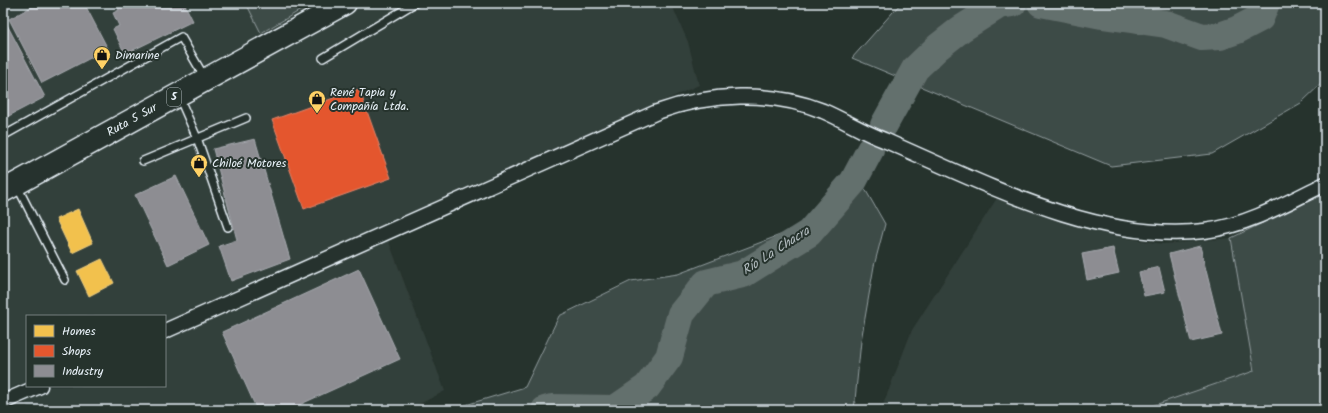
<svg xmlns="http://www.w3.org/2000/svg" width="1328" height="413" font-family="Kalam,sans-serif">
	<style>
		.built { fill: #333f3a; fill-rule: evenodd }
		.green { fill: #3e4b47; stroke: #939ea0 }
		.homes { fill: #f2c14e; stroke: #efcf81 }
		.shops { fill: #e4572e; stroke: #e5856b }
		.industry { fill: #8d8d92; stroke: #a8abb1 }
		.lines { fill: none; stroke-linecap: round; stroke-linejoin: round }
		.river { stroke: #636f6d; stroke-width: 28 }
		.lane-casing { stroke: #e8f1f8; stroke-width: 10 }
		.street-casing { stroke: #e8f1f8; stroke-width: 17 }
		.highway-casing { stroke: #e8f1f8; stroke-width: 25 }
		.lane { stroke: #26332d; stroke-width: 7 }
		.street { stroke: #26332d; stroke-width: 14 }
		.highway { stroke: #26332d; stroke-width: 22 }
		.labels { text-anchor: middle; dominant-baseline: central; stroke-width: 4; stroke-linejoin: round; paint-order: stroke }
		.shield { fill: #26332d; stroke: #aeb8bb; stroke-width: 1 }
		.shield-label { font-size: 11px; font-weight: bold; fill: #e8f1f8 }
		.poi-label { font-size: 12px; fill: #e8f1f8; stroke: #26332d; text-anchor: start }
		.street-label { font-size: 12px; fill: #e8f1f8; stroke: #26332d }
		.water-label { font-size: 13px; font-style: italic; fill: #b3bdc0; stroke: #26332d }
	</style>
	<rect width="100%" height="100%" fill="#26332d"/>
	<filter id="ink" filterUnits="userSpaceOnUse"><feTurbulence type="fractalNoise" baseFrequency=".025" numOctaves="2"/><feDisplacementMap in="SourceGraphic" scale="8" xChannelSelector="R" yChannelSelector="G"/><feConvolveMatrix kernelMatrix="1 2 1 2 8 2 1 2 1" color-interpolation-filters="sRGB"/></filter>
	<g filter="url(#ink)">
		<path class="built" d="M3 3H246L262 33 313 3H671L688 42 699 85 383 226 445 391 408 410H29L18 385 3 393ZM27 316H165V386H27Z
			M997 198 1111 235 1163 244 1231 238 1254 371 1140 410H881L912 330Z"/>
		<path class="green" d="M246 3H313L261 33Z
			M901 3H1325V80L1301 103 1212 154 1111 166 852 58Z
			M865 189 885 224 874 266 861 341 854 410H449L525 387 559 316 631 281 678 274 801 227Z
			M1325 193V410H1140L1254 371 1231 238Z"/>
		<path class="homes" d="M78 209 93 243 72 253 56 219Z
			M102 259 114 283 89 296 77 271Z"/>
		<path class="shops" d="M359 89 391 178 304 209 272 120Z"/>
		<path class="industry" d="M39 3H84L108 49 42 83 9 19Z
			M116 3H184L193 21 125 54 113 29 119 26 113 13 119 10Z
			M4 19 45 97 3 119V20Z
			M255 139 290 259 231 281 219 246 237 240 213 149Z
			M176 176 209 245 168 265 135 195Z
			M1200 246 1222 335 1191 342 1169 254Z
			M1113 248 1119 273 1087 280 1082 254Z
			M1159 267 1165 292 1144 296 1139 272Z
			M359 269 400 359 288 410H257L222 332Z"/>
		<g class="lines">
			<path class="river" d="M1041 3 1102 15 1166 24 1202 37 1220 36 1237 30 1260 18 1266 3
				M884 125 915 69 938 47 961 29 999 5 1013 3
				M545 410 552 408 615 409 647 387 669 357 681 314 706 283 743 274 809 233 853 182 870 150"/>
			<defs>
				<path id="lane" d="M323 58 415 3
					M179 97 197 138 228 227
					M3 136 181 37 205 78
					M143 161 246 118
					M17 186 65 280"/>
				<path id="street" d="M165 331 657 112C710 93 770 90 823 111 844 120 863 132 884 140 979 181 1098 244 1204 231 1246 226 1287 203 1325 184
					M3 402 40 386"/>
				<path id="highway" d="M3 191 345 3"/>
			</defs>
			<use href="#lane" class="lane-casing"/>
			<use href="#street" class="street-casing"/>
			<use href="#highway" class="highway-casing"/>
			<use href="#lane" class="lane"/>
			<use href="#street" class="street"/>
			<use href="#highway" class="highway"/>
		</g>
	</g>
	<defs>
		<symbol id="shop-pin" viewBox="-11 -11 22 30"><path d="M0 17L-7.5 6A9.5 9.5 0 1 1 7.5 6Z" fill="#ffd166" stroke="#26332d"/><path d="M-5-2.5h2.3a2.7 3.5 0 0 1 5.4 0H5L5.5 6h-11ZM-1.5-2.5h3a1.5 2.3 0 0 0-3 0Z" fill="#111"/></symbol>
	</defs>
	<g fill-rule="evenodd">
		<use href="#shop-pin" x="92" y="45" width="20" height="27"/>
		<use href="#shop-pin" x="307" y="89" width="20" height="27"/>
		<use href="#shop-pin" x="189" y="153" width="20" height="27"/>
	</g>
	<g class="labels">
		<rect class="shield" x="167" y="88" width="14" height="18" rx="3"/>
		<g class="shield-label">
			<text x="174" y="97">5</text>
		</g>
		<g class="poi-label">
			<text x="115" y="55">Dimarine</text>
			<text x="330" y="92">René Tapia y<tspan x="330" dy="14">Compañía Ltda.</tspan></text>
			<text x="212" y="163">Chiloé Motores</text>
		</g>
		<g class="street-label">
			<text transform="translate(132 120) rotate(-29)">Ruta 5 Sur</text>
		</g>
		<g class="water-label">
			<text transform="translate(776 251) rotate(-33)">Río La Chacra</text>
		</g>
	</g>
	<rect width="1328" height="413" fill="none" stroke="#26332d" stroke-width="16"/>
	<rect x="8" y="8" width="1312" height="397" fill="none" stroke="#e8f1f8" stroke-width="1.5" filter="url(#ink)"/>
	<rect x="26" y="315" width="140" height="72" fill="#26332d" stroke="#747f7e"/>
	<rect x="34" y="325" width="20" height="12" fill="#f2c14e" stroke="#747f7e"/>
	<text x="62" y="335" font-size="12" fill="#e8f1f8">Homes</text>
	<rect x="34" y="345" width="20" height="12" fill="#e4572e" stroke="#747f7e"/>
	<text x="62" y="355" font-size="12" fill="#e8f1f8">Shops</text>
	<rect x="34" y="365" width="20" height="12" fill="#8d8d92" stroke="#747f7e"/>
	<text x="62" y="375" font-size="12" fill="#e8f1f8">Industry</text>
</svg>
